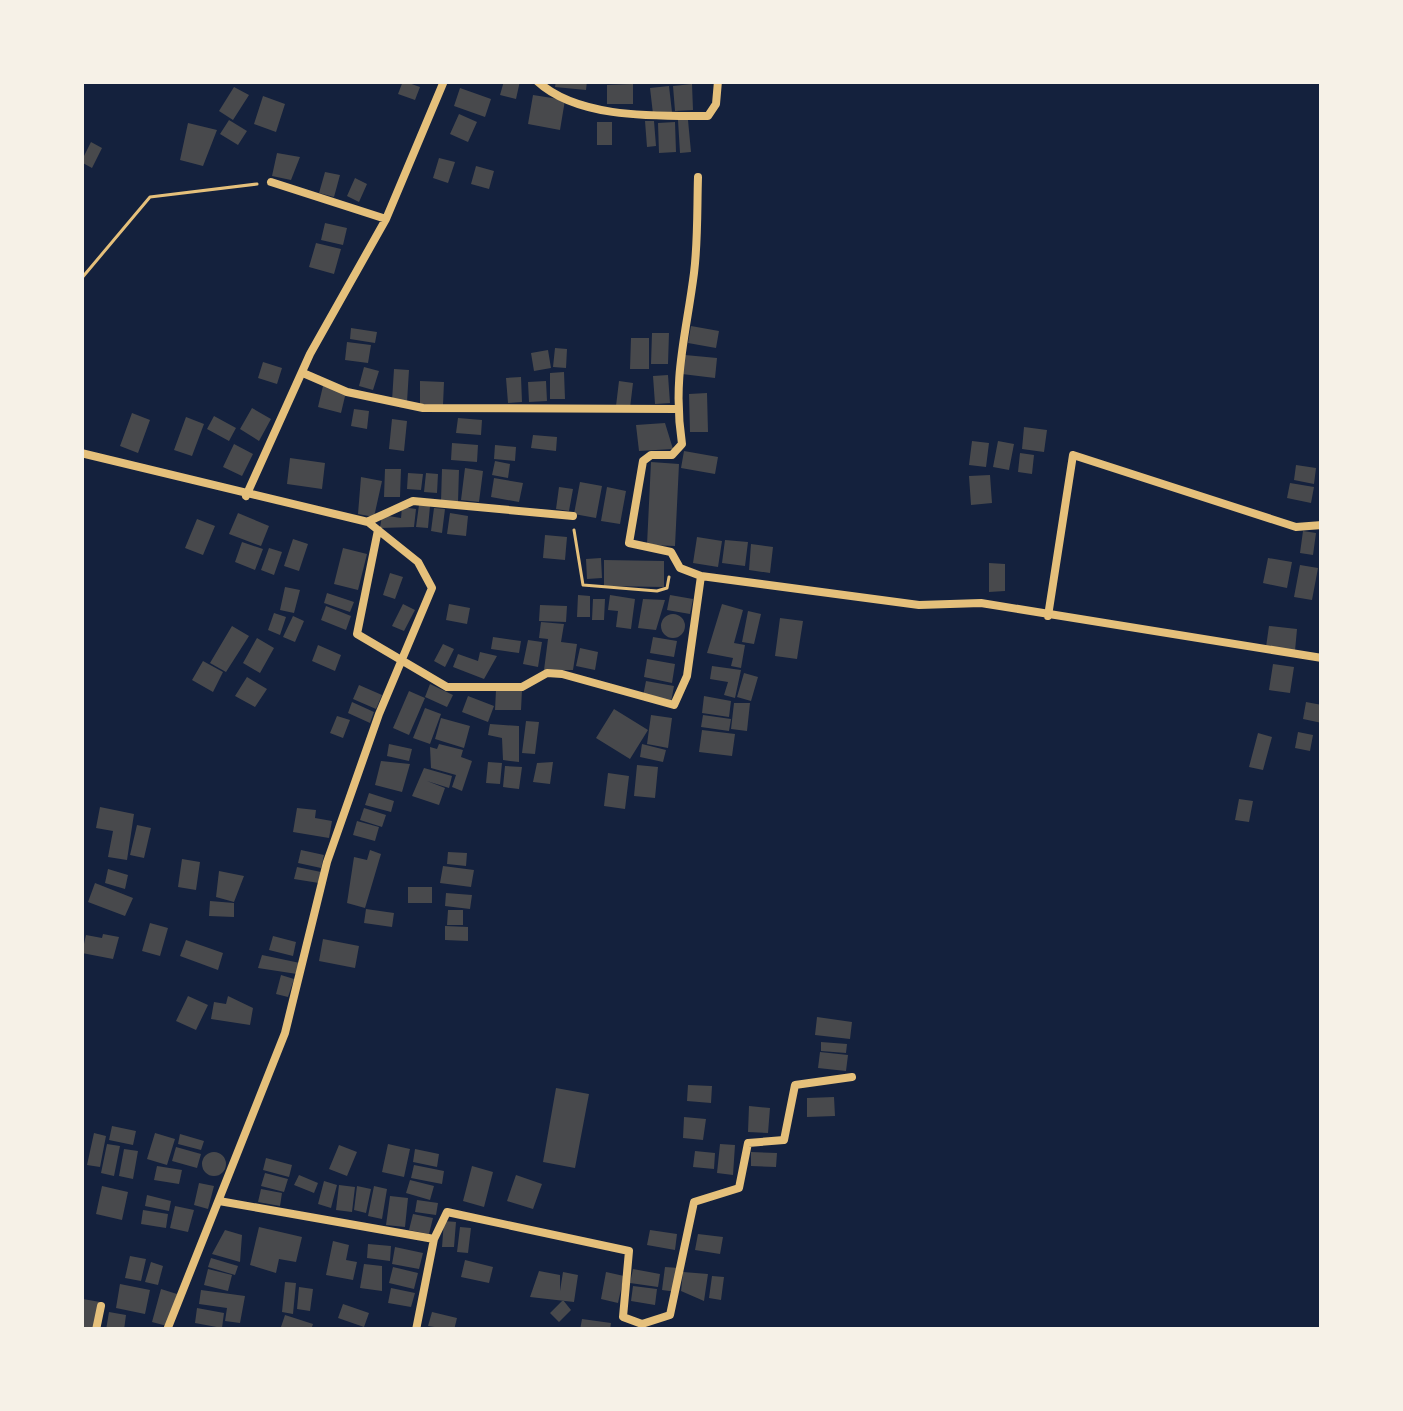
<svg xmlns="http://www.w3.org/2000/svg" width="1403" height="1411" font-family="'Exo 2',sans-serif">
	<style>
		.building { fill: #48494c }
		.lines { fill: none; stroke-linecap: round; stroke-linejoin: round }
		.path { stroke: #e5c07b; stroke-width: 3 }
		.minor { stroke: #e5c07b; stroke-width: 8 }
	</style>
	<rect width="100%" height="100%" fill="#14213d"/>
	<path class="building" d="M403 81 420 87 415 100 398 94Z
		M504 81H520L516 99 500 95Z
		M556 81H587L586 90 555 87Z
		M633 84V104H607V85Z
		M692 84 693 110 675 111 673 86Z
		M669 86 672 112 653 114 650 88Z
		M234 87 249 95 233 120 219 111Z
		M460 88 491 99 485 117 454 106Z
		M533 95 565 100 560 130 528 124Z
		M263 96 285 104 276 132 254 124Z
		M459 114 477 122 468 142 450 134Z
		M229 120 247 131 238 145 220 134Z
		M678 120H688L691 152 680 153Z
		M645 121H654L656 146 647 147Z
		M597 122H612V145H597Z
		M675 122 676 152 659 153 658 123Z
		M188 123 217 130 203 166 180 160Z
		M91 142 102 148 92 168 81 162Z
		M277 153 300 157 291 180 272 176Z
		M439 158 455 162 448 183 433 178Z
		M476 166 494 171 489 189 471 184Z
		M325 172 340 175 334 197 319 193Z
		M355 178 367 184 359 202 347 196Z
		M325 223 347 228 343 245 321 240Z
		M316 243 341 249 334 274 309 267Z
		M691 326 719 331 716 348 688 343Z
		M351 328 377 332 375 343 350 339Z
		M652 333H669L668 364H651Z
		M631 338H649V369H630Z
		M347 342 371 345 368 363 345 360Z
		M555 348 567 349 566 368 553 367Z
		M548 350 551 368 534 371 531 353Z
		M685 355 717 358 715 378 682 374Z
		M263 362 282 368 277 384 258 378Z
		M364 367 379 371 373 390 359 386Z
		M394 369 409 370 407 402 392 401Z
		M564 372 565 399H550V373Z
		M668 375 670 403 655 404 653 376Z
		M521 377 522 402 508 403 506 378Z
		M420 381 444 382 443 405H420Z
		M546 381 547 401 529 402 528 382Z
		M619 381 633 383 630 408 616 406Z
		M323 386 346 392 341 413 318 407Z
		M707 393 708 432H690L689 394Z
		M252 408 271 419 259 441 240 429Z
		M354 409 369 411 367 429 351 426Z
		M132 413 150 420 138 453 120 446Z
		M214 416 236 428 229 441 207 429Z
		M186 417 204 424 192 456 174 450Z
		M458 418 482 420 481 435 456 433Z
		M392 419 407 421 404 451 389 449Z
		M665 423 673 449 639 451 636 425Z
		M1024 427 1047 430 1044 452 1022 449Z
		M533 435 557 437 556 451 531 448Z
		M972 441 989 443 986 467 969 465Z
		M998 441 1014 444 1009 470 993 467Z
		M452 443 478 445 477 462 451 460Z
		M234 444 253 454 242 476 223 467Z
		M495 445 516 447 515 461 494 459Z
		M684 451 718 457 715 474 681 468Z
		M1020 453 1034 455 1032 474 1018 472Z
		M290 458 325 463 322 489 287 484Z
		M495 461 510 464 508 478 492 475Z
		M651 462 679 464 675 546 647 545Z
		M1296 465 1316 468 1314 484 1294 480Z
		M465 468 483 471 479 502 461 500Z
		M385 469H401L400 497H384Z
		M442 469 459 470 458 502 441 501Z
		M408 473 423 474 421 490 407 489Z
		M426 473 438 474 437 493 424 492Z
		M990 475 992 503 971 505 969 476Z
		M361 477 382 481 374 517 358 514Z
		M494 478 523 483 519 502 491 497Z
		M580 482 602 486 596 518 574 514Z
		M1290 483 1314 487 1311 503 1287 498Z
		M559 487 573 489 569 511 556 509Z
		M607 487 626 491 620 524 601 521Z
		M419 505 430 506 428 528 416 527Z
		M402 507 416 509 414 527 380 528 382 515 401 518Z
		M434 508 445 509 442 533 431 531Z
		M238 513 269 526 261 546 229 534Z
		M450 513 468 516 466 536 447 534Z
		M197 519 215 526 203 555 185 548Z
		M1303 531 1316 533 1313 555 1300 553Z
		M545 535 567 537 565 560 543 558Z
		M697 537 722 541 718 567 693 563Z
		M293 539 308 544 299 571 284 566Z
		M725 540 748 542 745 566 722 563Z
		M242 542 263 549 255 570 235 562Z
		M751 544 773 547 770 573 749 570Z
		M269 548 282 552 274 575 261 570Z
		M343 548 367 554 358 590 334 584Z
		M601 558 602 578 587 579 586 559Z
		M1268 558 1292 562 1287 588 1263 583Z
		M604 560 664 561V587L604 586Z
		M989 563 1005 564V591L989 592Z
		M1300 565 1318 568 1312 600 1294 597Z
		M390 573 403 577 395 599 383 595Z
		M285 587 300 590 294 613 280 610Z
		M327 593 354 602 350 612 324 603Z
		M578 595 590 596V617H577Z
		M610 595 635 599 631 629 616 627 618 611 608 610Z
		M670 595 693 599 690 614 667 610Z
		M593 599H605L604 620H592Z
		M643 599 665 600 656 630 638 628Z
		M403 604 415 610 404 631 392 626Z
		M449 604 470 608 467 624 446 620Z
		M722 604 743 610 734 643 745 645 741 668 731 666 733 658 707 653Z
		M540 605 567 606 566 622 539 621Z
		M326 606 351 616 346 630 321 620Z
		M748 611 761 614 754 644 742 642Z
		M274 613 286 617 280 635 268 630Z
		M661 626a12 12 0 1 1 24 0a12 12 0 1 1-24 0Z
		M293 616 304 621 295 642 283 637Z
		M780 618 803 621 797 659 775 656Z
		M541 622 564 624 561 642 577 644 573 670H544L548 639 539 638Z
		M232 626 249 636 226 672 210 663Z
		M1269 626 1297 629 1295 651 1266 647Z
		M493 637 521 641 519 653 491 649Z
		M653 637 677 641 674 657 650 653Z
		M257 638 274 648 260 673 243 663Z
		M528 640 542 642 538 667 523 664Z
		M443 644 454 649 445 667 434 661Z
		M318 645 341 655 335 671 312 661Z
		M580 648 598 652 595 670 576 666Z
		M480 652 497 656 484 679 453 667 458 654 478 661Z
		M647 659 675 664 672 683 644 677Z
		M203 661 223 672 213 692 192 680Z
		M1273 664 1294 667 1290 693 1269 690Z
		M712 666 741 670 735 698 724 695 728 682 710 679Z
		M744 673 758 677 751 701 737 697Z
		M247 677 267 689 255 707 235 696Z
		M646 681 674 686 671 702 643 696Z
		M430 684 453 695 447 707 425 697Z
		M359 685 382 695 376 709 353 699Z
		M496 690H522L521 710H495Z
		M409 691 425 698 409 735 393 728Z
		M468 696 494 706 488 722 462 712Z
		M704 696 731 701 729 717 702 713Z
		M352 702 374 712 370 723 348 713Z
		M1306 702 1322 705V723L1303 719Z
		M734 703H750L747 731 731 729Z
		M425 708 441 714 430 744 413 738Z
		M614 709 648 730 630 759 596 738Z
		M651 715 672 718 668 748 647 744Z
		M703 715 731 719 729 731 701 727Z
		M337 716 350 720 343 738 330 733Z
		M441 718 470 726 464 748 435 739Z
		M526 721 539 722 535 754 522 753Z
		M490 724 519 726V762L503 760 502 738 488 735Z
		M702 730 735 734 732 756 699 752Z
		M1298 732 1313 735 1310 751 1295 748Z
		M1258 733 1272 737 1263 770 1249 767Z
		M389 744 412 749 409 761 387 756Z
		M439 744 463 750 461 757 472 761 462 791 452 787 456 775 431 768 430 747 437 749Z
		M642 744 666 750 663 762 640 757Z
		M381 761 410 764 402 792 375 785Z
		M488 762 502 763 500 784 486 783Z
		M553 762 550 784 533 782 537 763Z
		M637 765 658 767 655 798 634 796Z
		M505 766 522 767 519 789 503 787Z
		M424 768 452 776 449 788 427 781 445 788 439 805 412 796Z
		M608 773 629 776 625 809 604 806Z
		M369 793 394 801 391 812 365 805Z
		M1239 799 1253 801 1249 822 1235 820Z
		M100 807 134 814 127 860 108 857 113 831 96 828Z
		M297 808 316 810 315 818 332 821 329 838 293 832Z
		M364 808 386 815 382 827 360 820Z
		M357 821 379 827 375 841 353 835Z
		M137 825 151 828 144 858 130 855Z
		M301 850 324 855 321 868 298 863Z
		M370 850 381 854 365 908 347 903 354 857 367 860Z
		M448 852 467 853 466 866 447 864Z
		M182 859 200 862 196 890 178 887Z
		M443 866 474 870 471 887 440 883Z
		M297 867 321 872 319 883 294 879Z
		M108 869 128 875 125 889 105 883Z
		M219 871 244 876 234 902 216 897Z
		M95 883 133 898 125 916 88 902Z
		M408 887H432V903H408Z
		M446 893 472 895 470 909 445 906Z
		M210 901 234 903V917L209 916Z
		M366 909 394 913 392 927 364 923Z
		M448 910H463V925H447Z
		M150 923 168 928 160 956 142 951Z
		M445 926 468 927V941L445 940Z
		M103 934 119 937 113 959 82 953 86 935 102 938Z
		M273 936 296 942 293 956 269 950Z
		M323 939 359 946 355 968 319 961Z
		M186 940 223 953 218 970 180 956Z
		M262 955 300 963 297 974 258 968Z
		M281 975 294 979 288 997 276 994Z
		M188 996 208 1005 196 1030 176 1021Z
		M228 996 253 1008 250 1025 211 1019 214 1002 226 1004Z
		M817 1017 852 1022 850 1039 815 1035Z
		M821 1042 847 1044 846 1053 821 1051Z
		M820 1052 848 1055 846 1071 818 1068Z
		M688 1085 712 1086 711 1103 687 1101Z
		M556 1088 589 1094 575 1168 543 1162Z
		M834 1097 835 1116 807 1117V1098Z
		M749 1106 770 1108 768 1133 748 1132Z
		M684 1117 706 1119 703 1140 683 1138Z
		M112 1126 136 1131 133 1145 109 1140Z
		M94 1133 106 1136 100 1167 87 1165Z
		M155 1133 175 1139 167 1165 147 1159Z
		M180 1134 204 1141 201 1150 178 1144Z
		M107 1144 120 1146 114 1176 101 1173Z
		M388 1144 410 1149 404 1177 382 1172Z
		M720 1144 735 1145 733 1175 717 1173Z
		M339 1145 357 1152 347 1176 329 1169Z
		M176 1147 201 1154 197 1168 172 1161Z
		M124 1149 138 1151 133 1179 119 1176Z
		M415 1149 439 1154 437 1167 413 1162Z
		M695 1151 715 1153 714 1169 693 1167Z
		M202 1164a12 12 0 1 1 24 0a12 12 0 1 1-24 0Z
		M751 1152 777 1153 776 1167 751 1166Z
		M266 1158 292 1165 289 1177 263 1170Z
		M414 1165 444 1171 442 1184 411 1178Z
		M157 1166 182 1170 179 1184 154 1180Z
		M472 1166 493 1172 484 1207 463 1201Z
		M265 1173 288 1179 284 1192 261 1186Z
		M299 1175 318 1183 314 1193 294 1185Z
		M516 1175 542 1184 533 1209 507 1201Z
		M410 1180 434 1186 430 1200 406 1193Z
		M324 1181 337 1185 331 1208 318 1204Z
		M199 1183 214 1186 208 1209 194 1205Z
		M339 1185 355 1187 352 1212 336 1210Z
		M102 1186 128 1192 122 1220 96 1214Z
		M357 1186 371 1189 366 1213 354 1210Z
		M374 1186 387 1189 382 1219 368 1216Z
		M261 1189 282 1193 280 1206 258 1202Z
		M147 1195 171 1201 169 1211 145 1206Z
		M390 1196 408 1198 405 1227 386 1225Z
		M417 1200 438 1203 436 1215 415 1212Z
		M175 1206 194 1210 188 1232 170 1228Z
		M143 1210 168 1214 166 1228 141 1224Z
		M413 1214 433 1218 429 1234 409 1230Z
		M444 1221 456 1222 454 1247H442Z
		M259 1227 302 1237 296 1262 279 1259 276 1273 250 1265Z
		M460 1227 471 1228 468 1253 457 1252Z
		M225 1230 242 1235 240 1262 212 1254Z
		M650 1230 677 1234 675 1250 647 1245Z
		M698 1234 723 1237 720 1254 695 1250Z
		M333 1241 349 1245 346 1260 357 1262 353 1280 326 1275Z
		M368 1244 391 1246 390 1261 367 1258Z
		M395 1247 423 1253 419 1269 392 1264Z
		M130 1256 146 1259 141 1281 125 1278Z
		M211 1258 238 1266 235 1275 208 1267Z
		M465 1260 493 1267 489 1283 461 1277Z
		M151 1262 163 1266 158 1285 145 1282Z
		M364 1264 382 1266V1291L360 1288Z
		M393 1267 418 1273 414 1289 389 1283Z
		M665 1267 679 1268 677 1292 662 1290Z
		M208 1269 232 1275 228 1291 204 1285Z
		M633 1269 660 1274 658 1287 630 1283Z
		M539 1271 560 1275V1291L563 1272 578 1275 574 1302 530 1297Z
		M606 1272 624 1276 618 1303 601 1299Z
		M683 1272 708 1274 704 1301 681 1291Z
		M712 1276 724 1277 721 1300 709 1298Z
		M285 1282 296 1283 293 1314 282 1312Z
		M120 1284 150 1290 145 1314 116 1308Z
		M633 1286 657 1289 655 1305 631 1301Z
		M299 1287 313 1289 310 1311 297 1309Z
		M391 1288 415 1293 411 1307 388 1303Z
		M161 1289 177 1294 167 1326 152 1322Z
		M201 1290 245 1296 240 1323 225 1321 227 1308 199 1304Z
		M83 1299 100 1302 95 1330H81Z
		M563 1300 571 1310 559 1322 550 1313Z
		M343 1304 369 1313 364 1327 338 1318Z
		M197 1308 224 1313 222 1328 195 1323Z
		M109 1312 126 1315 124 1330H106Z
		M432 1312 457 1318 454 1330 428 1326Z
		M285 1315 313 1324 311 1330H280Z
		M582 1319 611 1323 610 1330H580Z"/>
	<g class="lines">
		<path class="path" d="M81 279 150 197 257 184
			M574 530 583 585 657 591 667 588 669 577"/>
		<path class="minor" d="M537 81C578 119 656 116 708 116L716 104 718 81
			M698 177C697 208 698 241 694 273 686 336 672 378 682 444L672 455H651L643 461 629 543 671 552 680 568 701 576 919 605 981 603 1322 658
			M271 182 386 219
			M303 373 347 392 423 408 676 409
			M81 453 368 522 418 562 432 588 379 714 327 862 285 1033 167 1330
			M246 496 310 354 386 219 444 81
			M369 521 413 501 573 516
			M378 530 357 634 447 687H522L547 673 562 674 674 705 687 676 701 576
			M1048 616 1073 455 1296 527 1322 525
			M219 1201 434 1239 416 1330
			M434 1239 447 1212 629 1251 623 1317 642 1324 670 1315 694 1202 739 1188 748 1143 784 1140 795 1085 852 1077
			M96 1330 101 1306"/>
	</g>
	<rect width="1403" height="1411" fill="none" stroke="#f6f1e7" stroke-width="168"/>
</svg>
